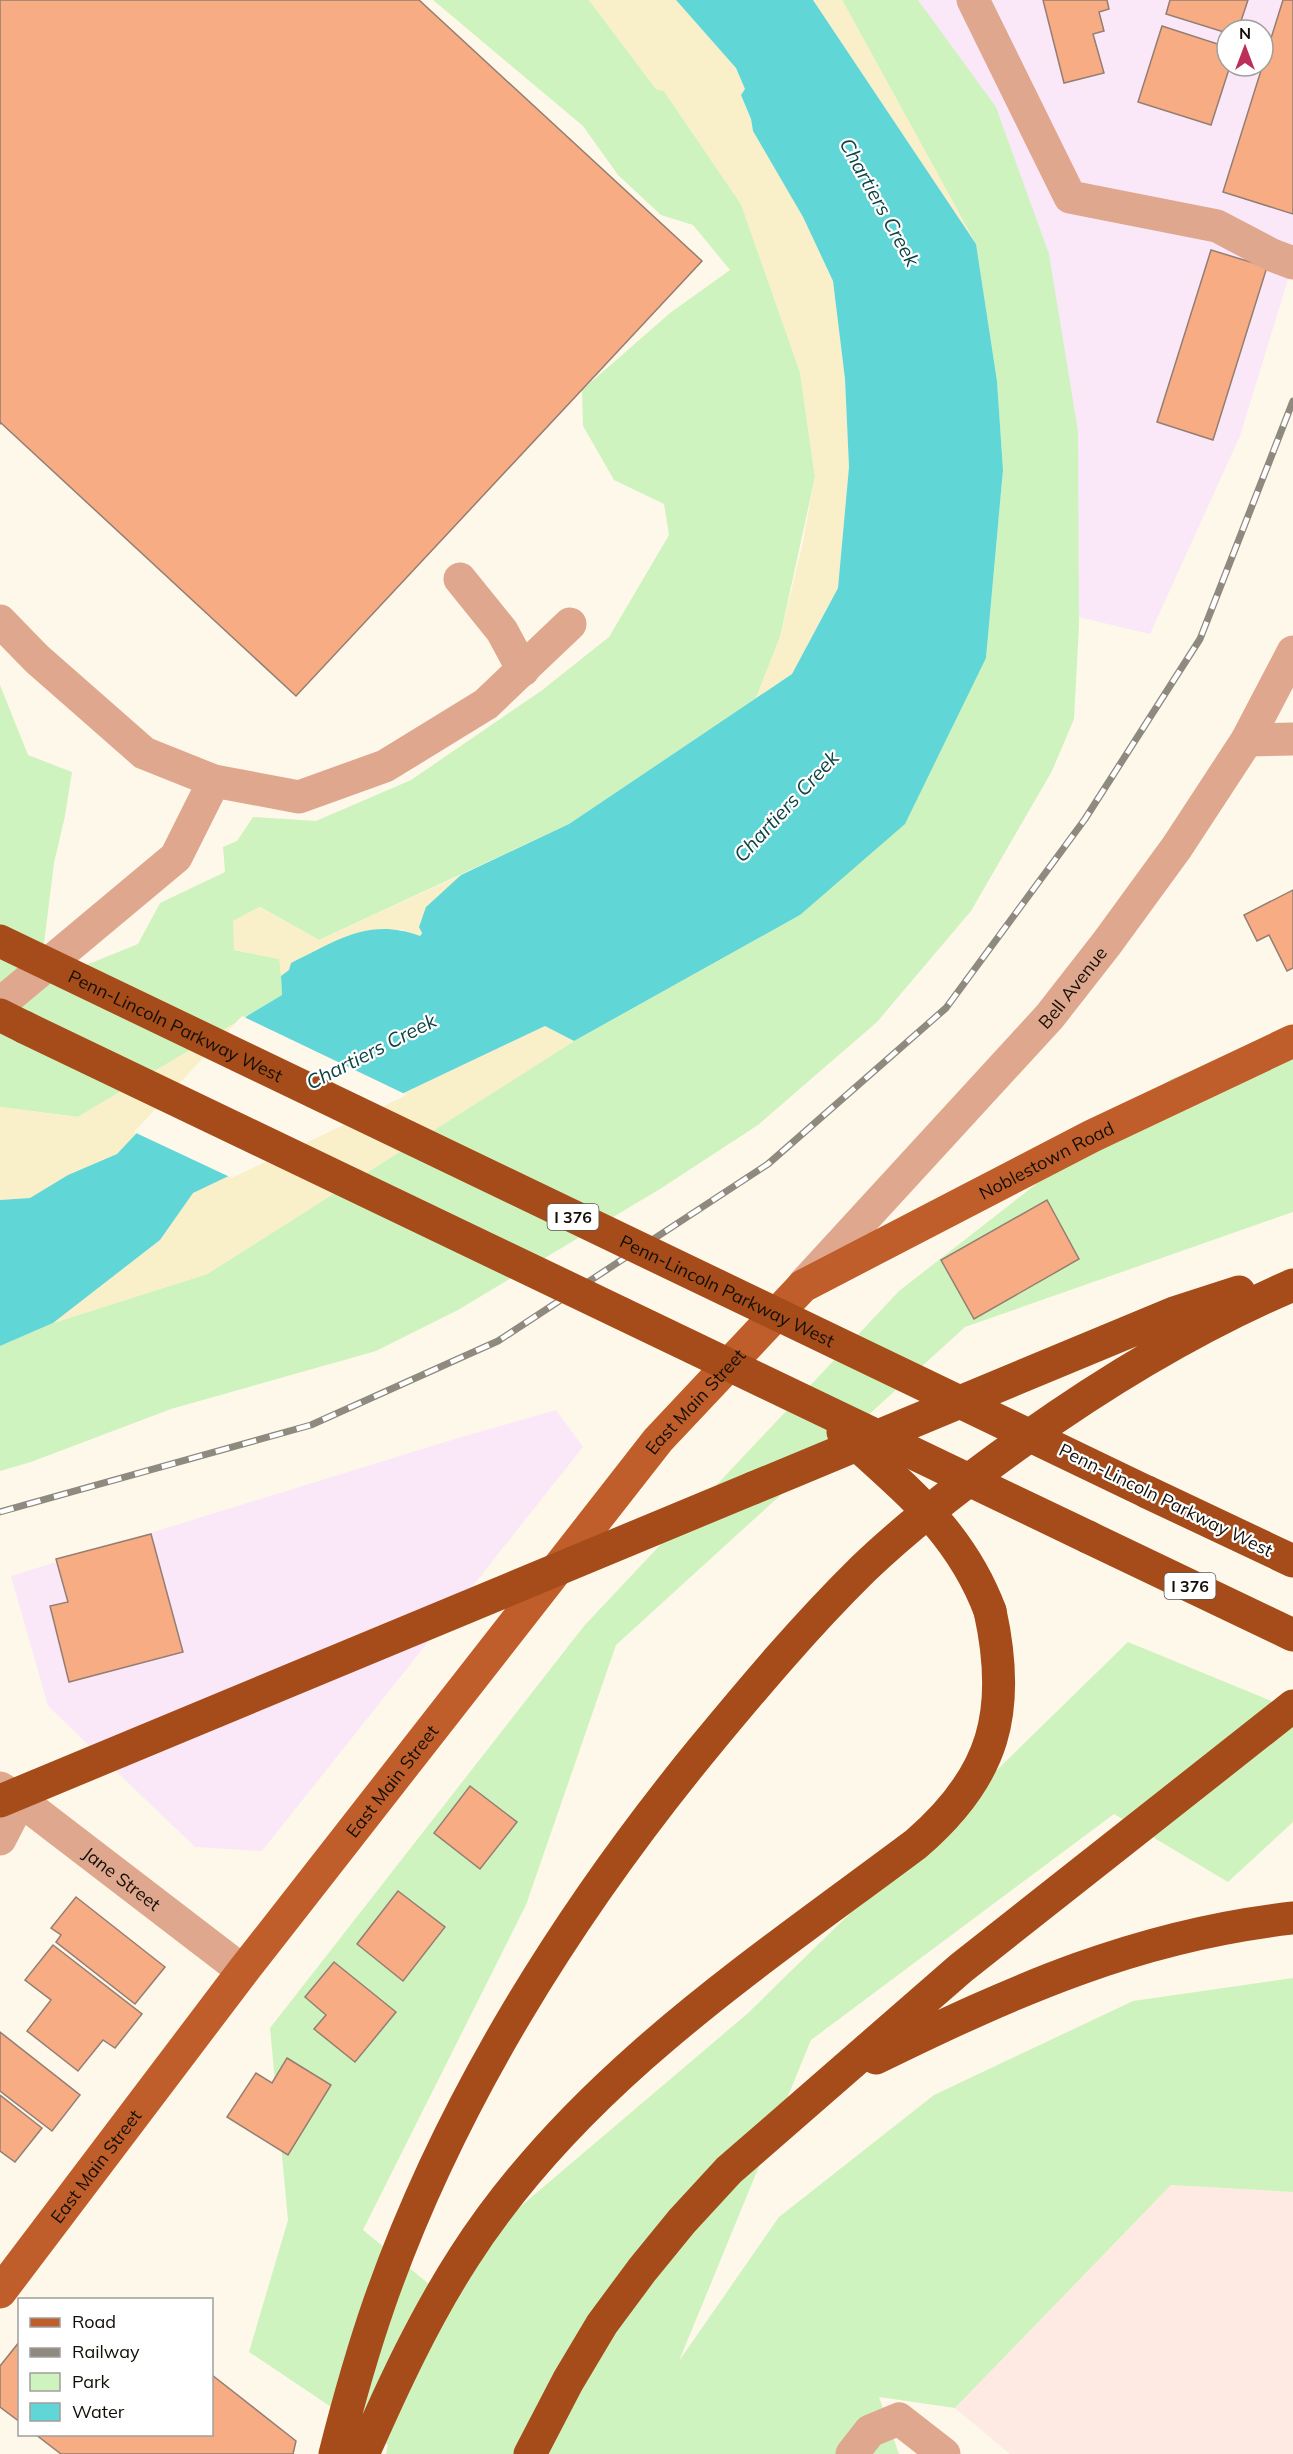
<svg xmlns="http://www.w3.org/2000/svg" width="1293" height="2454" font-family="Mulish,sans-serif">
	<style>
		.commercial { fill: #feeae2 }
		.industrial { fill: #fae8f9; fill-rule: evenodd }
		.green { fill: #cff3bf }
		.sand { fill: #f9efc9 }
		.water { fill: #61d6d7 }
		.pier { fill: #fef8ea }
		.building { fill: #f8ac83; stroke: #947e72; stroke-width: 1.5 }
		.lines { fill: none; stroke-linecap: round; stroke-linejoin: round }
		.minor { stroke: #dea78e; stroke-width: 33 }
		.major { stroke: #bf5e2a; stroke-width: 33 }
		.highway { stroke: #a54c1a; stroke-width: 33 }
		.rail-casing { stroke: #8f8a7f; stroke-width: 7 }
		.rail { stroke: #fff; stroke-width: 4.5; stroke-dasharray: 14; stroke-linecap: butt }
		.highway-bridge { stroke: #a54c1a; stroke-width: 33 }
		.labels { text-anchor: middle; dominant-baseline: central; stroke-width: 4.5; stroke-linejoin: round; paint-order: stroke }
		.shield { fill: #fff; stroke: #5a5751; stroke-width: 1.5 }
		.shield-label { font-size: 16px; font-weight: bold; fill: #130f07 }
		.street-label { font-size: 18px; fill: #130f07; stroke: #fff }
		.water-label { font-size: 20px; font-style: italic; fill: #0e4444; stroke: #fff }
	</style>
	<rect width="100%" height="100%" fill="#fef8ea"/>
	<path class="commercial" d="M1171 2185 1293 2192V2454H1010L955 2408Z"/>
	<path class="industrial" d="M906 0H1293V263L1240 436 1150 634 1057 612ZM1227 30H1263V66H1227Z
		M556 1410 583 1447 262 1851 195 1847 48 1706 11 1576 458 1438Z"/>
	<path class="green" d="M433 0H589L656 89 664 91 741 204 800 372 815 477 780 637 756 698 569 824 319 940 260 907 234 950 280 959 282 995 78 1117 0 1107V685L28 755 72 772 65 816 54 863 39 984 138 944 160 903 225 872 223 847 237 841 253 817 316 821 411 780 541 691 609 637 669 535 664 504 614 480 583 426 582 390 670 313 730 270 693 225 661 215 618 175 583 126Z
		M842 0H918L996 107 1049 254 1078 431 1079 626 1074 719 1052 771 971 911 877 1022 758 1125 660 1189 458 1310 376 1351 171 1409 31 1462 0 1471V1346L53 1323 207 1274 574 1041 800 915 986 658 1003 470 997 381 976 244Z
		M1293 1035V1212L965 1327 616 1645 526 1905 363 2230 429 2284 747 2014 1128 1642 1293 1710V1822L1228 1882 1114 1814 811 2040 679 2361 779 2217 934 2095 1133 2001 1293 1978V2192L1171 2185 955 2408 879 2397 899 2454H386L388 2445 249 2352 288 2220 270 2028 584 1626 899 1291 1171 1079Z"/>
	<path class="sand" d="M589 0H676L736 68 745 89 741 95 751 119 753 131 803 217 833 281 845 379 849 467 838 588 792 674 756 698 780 637 803 542 815 477 800 372 741 204 664 91 656 89Z
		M813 0H842L976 244Z
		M461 875 426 907 420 936 400 929 289 970 281 976 279 959 234 950 233 921 259 907 319 940Z
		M247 1016 117 1154 68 1175 30 1198 0 1200V1107L78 1117Z
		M545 1026 574 1041 207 1274 53 1323 160 1240 193 1193Z"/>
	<path class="water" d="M676 0H813L976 244 997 381 1003 470 986 658 905 824 800 915 574 1041 545 1026 193 1193 160 1240 53 1323 0 1346V1200L30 1198 68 1175 117 1154 247 1016 282 995 281 976 289 970 291 963C337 941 368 917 420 936L422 933 419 927 426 907 461 875 569 824 792 674 838 588 849 467 845 379 833 281 803 217 753 131 751 119 741 95 745 89 736 68Z"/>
	<path class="pier" d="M242 1016 407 1095 232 1178 134 1132Z"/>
	<path class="building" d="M0 0H419L702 261 296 696 1 423 0 424Z
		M1043 0H1107L1109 9 1099 12 1104 31 1093 34 1104 73 1064 83Z
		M1170 0H1248L1238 30H1227V33L1166 14Z
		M1283 0H1293V214L1223 192Z
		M1162 26 1227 47V66H1230L1211 125 1138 102Z
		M1211 250 1267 267 1213 440 1157 422Z
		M1293 890V968L1287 971 1269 935 1257 941 1244 915Z
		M1047 1200 1079 1259 974 1319 941 1260Z
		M151 1534 183 1652 69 1682 50 1606 68 1602 56 1559Z
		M470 1786 517 1822 480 1869 434 1833Z
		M398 1891 445 1927 403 1981 357 1944Z
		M76 1897 165 1967 135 2004 56 1942 61 1935 51 1928Z
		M53 1945 142 2014 115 2048 103 2040 78 2071 27 2031 51 2000 25 1980Z
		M334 1962 396 2012 355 2062 314 2029 326 2015 305 1997Z
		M0 2032 80 2095 52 2131 0 2091Z
		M287 2058 331 2085 288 2155 227 2117 256 2073 272 2083Z
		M0 2095 42 2128 15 2162 0 2151Z
		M20 2341V2422L0 2407V2366Z
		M212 2375 296 2441 293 2454H61L35 2434H212Z"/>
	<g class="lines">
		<g class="minor">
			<path d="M973 0 1070 197 1217 226 1272 255 1293 263"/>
			<path d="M460 579 502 631 523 670"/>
			<path d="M0 621 37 659 144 753 214 781 299 797 385 766 486 704 570 624"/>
			<path d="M1247 740 1293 739"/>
			<path d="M0 1004 176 857 214 781"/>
			<path id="s1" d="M804 1284 1050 1016 1107 943 1177 847 1247 740 1293 652"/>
			<path id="s2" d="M0 1788 20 1800 243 1971"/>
			<path d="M0 1839 20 1800"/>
			<path d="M852 2454 870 2431 899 2419 944 2454"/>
		</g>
		<path class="major" id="s3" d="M0 2292 243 1971 658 1440 803 1286 1092 1136 1293 1041"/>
		<path class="highway" d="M0 1015 24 1027
			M753 1488 1174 1313 1239 1292
			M1147 1492 1293 1561
			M1088 1537 1293 1635
			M876 2058C1015 1990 1138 1935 1293 1918
			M335 2454C348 2403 362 2353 379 2304 449 2103 568 1914 701 1751 753 1688 805 1626 863 1569 912 1522 966 1481 1022 1441 1106 1381 1197 1326 1293 1285
			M363 2454C393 2386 424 2319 464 2257 576 2082 753 1966 916 1844 995 1776 1012 1711 990 1611
			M530 2454 568 2381 602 2324 642 2270 682 2221 729 2170 961 1968 1293 1706"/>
		<defs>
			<path id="rail" d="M0 1512 311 1425 498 1341 768 1164 946 1008 1085 819 1200 639 1293 401"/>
		</defs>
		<use href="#rail" class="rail-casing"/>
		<use href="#rail" class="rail"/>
		<g class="highway-bridge">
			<path id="s4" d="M0 941 1147 1492"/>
			<path d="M24 1027 1088 1537"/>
			<path d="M843 1432C904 1488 960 1531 990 1611"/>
			<path d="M0 1801 753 1488"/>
		</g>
	</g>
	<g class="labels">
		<g class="shield">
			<rect x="547.5" y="1204" width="51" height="26" rx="4.5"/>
			<rect x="1164.5" y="1573" width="51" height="26" rx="4.5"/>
		</g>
		<g class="shield-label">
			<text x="573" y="1217">I 376</text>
			<text x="1190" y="1586">I 376</text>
		</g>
		<g class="street-label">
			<text stroke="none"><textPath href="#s1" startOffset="400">Bell Avenue</textPath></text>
			<text stroke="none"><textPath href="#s4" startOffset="195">Penn-Lincoln Parkway West</textPath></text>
			<text stroke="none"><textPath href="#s3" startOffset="1562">Noblestown Road</textPath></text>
			<text stroke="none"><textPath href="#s4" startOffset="807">Penn-Lincoln Parkway West</textPath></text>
			<text stroke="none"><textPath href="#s3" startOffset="1130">East Main Street</textPath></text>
			<text transform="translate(1166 1500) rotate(26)">Penn-Lincoln Parkway West</text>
			<text stroke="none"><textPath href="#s3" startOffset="644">East Main Street</textPath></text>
			<text stroke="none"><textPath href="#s2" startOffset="152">Jane Street</textPath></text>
			<text stroke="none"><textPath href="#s3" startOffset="158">East Main Street</textPath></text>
		</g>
		<g class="water-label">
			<text transform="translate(880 202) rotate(61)">Chartiers Creek</text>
			<text transform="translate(786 806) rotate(-47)">Chartiers Creek</text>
			<text transform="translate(371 1051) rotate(-27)">Chartiers Creek</text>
		</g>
	</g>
	<rect x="18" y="2298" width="195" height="138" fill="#ffffff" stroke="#a19f9c" stroke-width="1.5"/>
	<rect x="30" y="2318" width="30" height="9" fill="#bf5e2a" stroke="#a19f9c" stroke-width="1.5"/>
	<text x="72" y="2328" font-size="18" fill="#130f07">Road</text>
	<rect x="30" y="2348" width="30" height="9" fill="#8f8a7f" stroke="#a19f9c" stroke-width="1.5"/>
	<text x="72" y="2358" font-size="18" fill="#130f07">Railway</text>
	<rect x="30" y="2373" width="30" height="18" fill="#cff3bf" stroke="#a19f9c" stroke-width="1.5"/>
	<text x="72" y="2388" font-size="18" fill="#130f07">Park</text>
	<rect x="30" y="2403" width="30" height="18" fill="#61d6d7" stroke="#a19f9c" stroke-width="1.5"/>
	<text x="72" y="2418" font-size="18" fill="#130f07">Water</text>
	<g transform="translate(1245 48)"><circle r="28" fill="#ffffff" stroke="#a19f9c" stroke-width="1.5"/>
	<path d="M0-4.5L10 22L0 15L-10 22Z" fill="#bd2e59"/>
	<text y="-9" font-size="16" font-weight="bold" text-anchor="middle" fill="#130f07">N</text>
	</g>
</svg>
